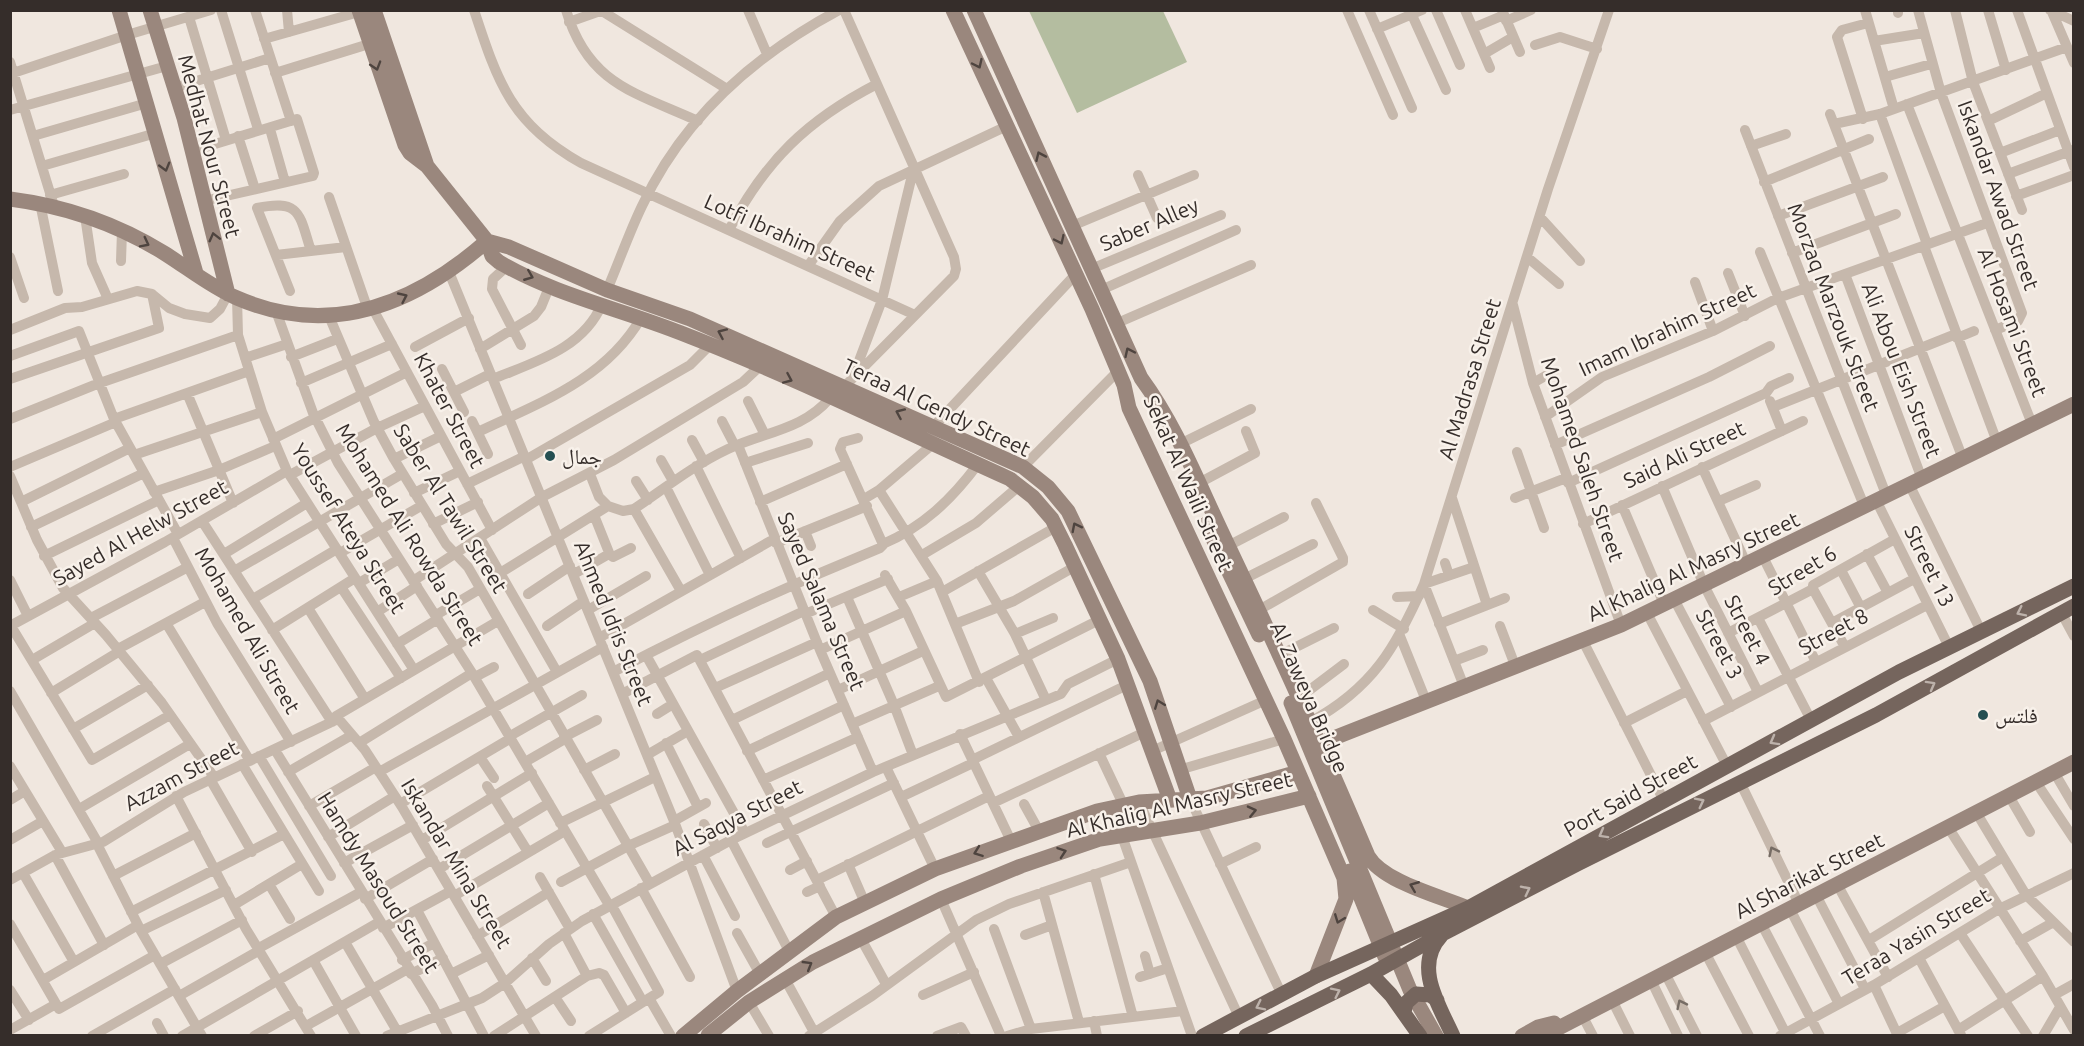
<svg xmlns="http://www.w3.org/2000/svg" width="2084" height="1046" font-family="Ubuntu,'Noto Naskh Arabic',sans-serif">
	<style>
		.green { fill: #b4bda0 }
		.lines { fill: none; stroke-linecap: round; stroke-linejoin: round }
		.street { stroke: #c6b8ac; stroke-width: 10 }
		.secondary { stroke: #9a877d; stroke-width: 15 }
		.primary { stroke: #75655d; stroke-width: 15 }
		.oneway { stroke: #4e443f }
		.oneway2 { stroke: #bdb2ab }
		.oneway3 { stroke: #766c64 }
		.poi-dot { fill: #244f52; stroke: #f8f1ea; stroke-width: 2 }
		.labels { text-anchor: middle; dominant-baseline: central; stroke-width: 5; stroke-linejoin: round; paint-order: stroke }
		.street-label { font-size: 21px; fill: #352d2a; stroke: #f8f1ea }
		.poi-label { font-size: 21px; fill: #352d2a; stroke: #f8f1ea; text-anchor: start }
	</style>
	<rect width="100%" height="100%" fill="#f0e7df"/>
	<path class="green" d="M1029 11H1163L1187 62 1077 113Z"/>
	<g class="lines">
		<path class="street" d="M221 10 258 129
			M255 10 291 121
			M287 10 289 32
			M474 10C498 83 511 123 581 163L915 315
			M566 10C588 84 634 92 698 121
			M748 10 767 54
			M1347 10 1393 115
			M1369 10 1412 108
			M1436 10 1460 65
			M1465 10 1490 68
			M1502 10 1520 52
			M1865 10 1894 109
			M1898 10V13
			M1918 10 1941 93 2022 313 2018 321 1995 330
			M1955 10 1973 82 2022 210
			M1988 10 2006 70
			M2017 10 2074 167
			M2050 10 2074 21
			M602 11 727 89
			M2052 12 2074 63
			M1412 15 1446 90
			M189 17 226 140
			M1506 21 1531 10
			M569 22 603 10
			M1473 28 1504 15
			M1377 29 1422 10
			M264 39 359 12
			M1874 41 1924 33
			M1535 45 1560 37 1597 49
			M1484 54 1513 37
			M10 62 54 206
			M275 73 369 44
			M10 74 127 35 211 10
			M1885 77 1931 64
			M174 88 270 58
			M1907 104 2032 424
			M10 110 167 66
			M1830 114 1963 459
			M1880 114 1927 244
			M1863 119 1837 37 1842 30 1868 23
			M1988 121 2047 93
			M1834 124 1880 114 2067 47
			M270 129 285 182
			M1745 130 1887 497
			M33 136 147 103
			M238 136 255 189
			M1751 146 1786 134
			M192 151 297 119 314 173 313 176 204 201
			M2000 153 2060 130
			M42 166 156 133
			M2008 174 2073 150
			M1138 175 1157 218
			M1764 182 1869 139
			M50 195 124 174
			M2016 196 2074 175
			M329 197 368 310
			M40 203 58 291
			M85 216 92 263 108 299
			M1778 216 1883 177
			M1540 217 1580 261
			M1072 226 1194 175
			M729 230C765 161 807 120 877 84
			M1924 246 1997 442
			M1760 252 1865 508
			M1792 253 1896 214
			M276 255 346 247
			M10 257 24 298
			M1527 257 1559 284
			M121 261 122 231
			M808 266 840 221 879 186 1007 126
			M506 267 493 279 492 289 521 345
			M1091 269 1221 215
			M449 272 674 821 737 991
			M1728 273 1745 316
			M1845 274 1922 479
			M1695 282 1713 331
			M607 290C619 262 629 233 642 206 683 118 755 55 839 10
			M1101 290 1236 230
			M290 291 257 208C301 199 299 214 311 251
			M237 298 238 335 262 412 287 471 414 670
			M1513 305 1533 383 1621 625
			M373 309 492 530
			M276 311 313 413 338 463 472 673 609 905
			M329 316 374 422 394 459 446 544 468 567 650 884
			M1115 324 1251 265
			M10 330 65 308 82 307 137 291 152 294 169 308 185 314 210 318 220 309 228 294
			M1957 338 1974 331
			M415 347 469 318
			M480 349 534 316 541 307 550 285
			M10 356 79 331 114 419 178 534
			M291 357 337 339
			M245 358 287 344
			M442 369 464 412
			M854 374 882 300 914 167
			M10 379 159 328 152 294
			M493 379C534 362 583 349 602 304
			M301 383 392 344
			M1533 383 1554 371
			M843 388 954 276 956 269 954 257 844 10
			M454 392 490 374
			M187 393 233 503
			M748 401 765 435
			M1770 401 1782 431
			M1773 407 1956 334
			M1545 417 1602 377 1713 331 1778 298 1987 223
			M10 419 97 384 238 335
			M114 419 249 371
			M472 421 488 454
			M722 421 735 446
			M933 427 1076 274
			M478 432C539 403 605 380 641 318
			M273 439 407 372
			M692 440 704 462
			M1180 444 1251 409
			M738 445 820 650 873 772
			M1555 445 1709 377 1770 346
			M1517 452 1544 528
			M134 455 262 412
			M394 459 441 436
			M527 459 690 365 710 345
			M661 460 673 481
			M745 463 808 443
			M696 466 741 558
			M10 467 116 422
			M1023 467 1118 371
			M1702 467 1747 565
			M590 474 599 497 608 506
			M290 475 377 428 425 406
			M10 476 37 540 63 588 106 635 162 703 214 777
			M636 481 648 500
			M1199 483 1255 453 1246 431
			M1568 483 1766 393 1771 386 1789 378
			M467 484 525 456
			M1662 486 1704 585 1758 692
			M1910 486 1981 631
			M666 487 710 575
			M879 490 937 581 979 682
			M154 492 219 470 275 446
			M414 493 460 471
			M1452 498 1487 605
			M1515 498 1566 478
			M864 499 879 490 933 444
			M1719 501 1756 485
			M21 502 130 448
			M760 502 847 464
			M1877 502 1949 647
			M1622 505 1664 604
			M634 509 681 591
			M594 515 610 555
			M202 521 332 722
			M433 524 478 502
			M1583 524 1803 421
			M31 527 144 473
			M805 531 811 546
			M173 538 217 623 291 742
			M480 538 557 672
			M776 543 867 506
			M883 544C923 527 952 499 978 464
			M1228 546 1284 517
			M340 553 421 506
			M224 554 307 503
			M1867 554 1888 593
			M922 555 976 523 1019 486
			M44 556 159 500
			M1763 557 1816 662
			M1445 563 1449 575
			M1841 570 1861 608
			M234 571 402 474
			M978 571 1015 634 1046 700
			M500 573 608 506 623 511 634 509C665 488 694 465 728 449 764 432 803 430 830 398
			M574 574 609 554 613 557 631 548
			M885 575 906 611 946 697 1101 619
			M1244 579 1313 544
			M10 580 28 616
			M413 581 542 497 614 460 743 382 759 367
			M359 583 399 559
			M341 587 401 678
			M1813 589 1845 647
			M942 592 1056 527
			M528 594 570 566
			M847 597 894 705 913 755
			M899 597 937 581
			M1397 597 1419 596
			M253 599 337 549
			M1674 599 1731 707
			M308 608 365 699
			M588 610 646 576
			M1259 610 1343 562V558L1316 503
			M1373 610 1404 629
			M377 612 417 586
			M2061 612 2074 636
			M1647 613 1727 766
			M805 614 888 579
			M436 615 480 589
			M91 618 188 567
			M1758 618 1811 720
			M498 621 336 716 365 750 402 807 536 1036
			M166 623 250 761
			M1832 623 1914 579
			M955 624 1014 601 1076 566
			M1439 624 1505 598
			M10 626 165 542 287 471
			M11 626 92 760 170 715
			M547 626 584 601
			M1500 626 1516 668
			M272 630 355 578
			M1728 633 1813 589V585L1895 539
			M1015 634 1053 618
			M1400 636 1427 703
			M599 638 774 539
			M1583 641 1664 801
			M397 644 438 619
			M118 649 205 602
			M820 650 906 611
			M646 655 745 833
			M1280 655 1334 628
			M32 660 95 623
			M700 660 804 611
			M1454 661 1483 650
			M613 672C701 626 789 585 880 548L883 545 881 540 840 449 843 442 858 438
			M475 677 494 667
			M986 678 1019 737
			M715 688 817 642
			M1465 689 1424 584 1474 567
			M838 690 923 651
			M10 691 98 843
			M51 693 120 651
			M622 694 697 655 836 917
			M1299 698 1344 664
			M657 714 673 704
			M732 720 830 673
			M1703 721 1927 605
			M1310 722C1373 688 1396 647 1424 584L1548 189 1609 10
			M1624 723 1687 691
			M852 724 939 686
			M73 729 148 685
			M960 734 1011 841
			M510 736 582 695
			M564 737 597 720
			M359 743 472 673
			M666 743 698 807
			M275 750 432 1005 448 1036
			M747 751 844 705
			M1152 751 1266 700
			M1099 753 1124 806
			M647 755 688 731
			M259 756 331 876
			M480 757 494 778
			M972 760 1127 685
			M525 762 565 739
			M242 764 319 891
			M10 766 62 852
			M886 767 935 869
			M584 770 615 754
			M1179 770 1284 739
			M288 772 352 735
			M379 772 603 647
			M2054 772 2074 806
			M210 779 252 852
			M763 780 858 737
			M1740 782 1799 904
			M2036 782 2074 839
			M487 786 528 852
			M176 796 246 929 311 1036
			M2009 796 2030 832
			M901 797 973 763
			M1190 799 1282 995
			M10 800 25 791
			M1139 802 1239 1017
			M993 803 1145 732
			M400 804 511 738
			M1024 804 1039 831
			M309 806 376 767
			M79 809 190 744
			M1976 812 2026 895 2074 942
			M674 821 706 803
			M560 823 655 777
			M704 824 717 848
			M1948 827 2043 976 2074 1030
			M1122 836 1192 1036
			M328 837 395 796
			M10 840 43 821
			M422 840 532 773
			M731 840 789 951
			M767 843 894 783
			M97 844 141 931 202 1036
			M55 855 104 945
			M703 855 735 916
			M344 863 413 825
			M848 864 865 903
			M1220 864 1256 847
			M439 869 549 803
			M790 870 807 861
			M23 873 74 962
			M1094 874 1133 1017
			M113 876 196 833
			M540 877 570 929
			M10 880 55 855 103 842 184 792 338 719
			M817 880 989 796
			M561 882 628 846 675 825
			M269 884 290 919
			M1837 884 1888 977
			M641 888 690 977
			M807 892 820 886
			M1043 892 1079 1022
			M1816 895 1865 989
			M454 896 565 831
			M365 899 433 859
			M941 899 1001 1036
			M234 905 302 864
			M1790 909 1839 1004
			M417 910 484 1036
			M131 912 284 834
			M593 914 643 1002
			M1761 923 1820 1036
			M10 924 59 1009 155 955
			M383 928 451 891
			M994 929 1031 1029
			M141 931 226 890
			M564 933 587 976
			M737 933 760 974
			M1960 933 2028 1036
			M1025 935 1052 925
			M477 936 549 892
			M1736 936 1787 1036
			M860 937 886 984
			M1869 940 2003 857
			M2020 941 2052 923
			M345 942 397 1031
			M259 948 361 892
			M1705 952 1749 1036
			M1145 956 1150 974
			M532 958 546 981
			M1919 958 1961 1035
			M313 960 356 1036
			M402 960 434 943
			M160 964 242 920
			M1665 973 1697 1036
			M411 974 443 958
			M451 974 489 955
			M1140 977 1168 968
			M785 979 814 1032
			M43 980 138 925
			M1651 980 1678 1036
			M1874 985 1898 1036
			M10 990 29 1020
			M923 995 974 972
			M2054 995 2074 984
			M179 996 260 950
			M555 997 571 1021
			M649 998 671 1036
			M1612 1000 1630 1036
			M749 1002 769 1036
			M1582 1015 1593 1036
			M1094 1021 1097 1036
			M157 1023 164 1036
			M306 1026 408 969
			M10 1030 56 1004
			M1958 1030 2043 976
			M1897 1033 1945 1006
			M92 1036 175 989
			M182 1036 379 922
			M254 1036 298 1011
			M387 1036 482 998 505 983 549 944 582 921 731 840 873 772 1061 694 1068 684 1118 659
			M494 1036 587 976 599 973 604 975 626 1013
			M589 1036 659 992 611 904
			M809 1036 872 996 976 920 1009 904 1131 862
			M937 1036 961 1027 966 1036
			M1007 1036 1031 1029 1183 1011
			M1780 1036 1874 985 1999 909 2074 873
			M2043 1036 2060 1007"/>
		<path class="secondary" d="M119 10 196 273
			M150 10 184 118 228 294
			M359 10 405 145 410 153 427 166 487 241 492 256 499 262C555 295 621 309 681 333 792 376 901 430 1010 479L1033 497 1052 519 1065 545 1118 659 1170 800
			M374 10 427 166
			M953 10 1092 309 1124 385 1129 408 1284 739 1344 878 1346 899 1316 976
			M974 10 1141 378C1177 427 1199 485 1225 539 1275 644 1323 749 1368 856 1383 882 1440 896 1468 908
			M10 199C65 206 117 224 164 253 188 268 211 287 237 298 331 339 415 304 487 241
			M487 241 509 247 607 290 690 319 1023 467 1048 487 1068 511 1150 681 1190 799
			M1206 524 1259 635
			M1291 703 1410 990 1436 1036
			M1321 743 1621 625 2074 404
			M1350 871 1385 957
			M708 1035 749 1002 813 962 941 899 1021 866 1100 839 1200 823 1309 796
			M683 1036 737 991 836 917 935 869 1097 811 1139 802 1207 798 1298 772
			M1522 1036 1538 1027 1554 1023
			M1543 1036 2074 762"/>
		<path class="primary" d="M1441 936C1413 966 1439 1005 1453 1036
			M1371 974 1391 995 1420 1036
			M1404 1012 1406 1003 1416 994 1430 995 1437 1000
			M1203 1036 1316 976 1468 908 1899 672 2074 586
			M1246 1036 1371 974 1444 933 1577 864 1876 715 2074 606"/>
	</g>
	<defs><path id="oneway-chevron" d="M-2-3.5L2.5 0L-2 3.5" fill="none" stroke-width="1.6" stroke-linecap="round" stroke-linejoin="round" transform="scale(1.5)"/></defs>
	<g class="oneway">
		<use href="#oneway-chevron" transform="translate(978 64) rotate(65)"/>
		<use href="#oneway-chevron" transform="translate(376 66) rotate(73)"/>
		<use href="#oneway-chevron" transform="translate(1040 156) rotate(-114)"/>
		<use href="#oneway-chevron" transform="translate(165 167) rotate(74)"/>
		<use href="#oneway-chevron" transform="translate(214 237) rotate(-104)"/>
		<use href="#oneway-chevron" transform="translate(1060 240) rotate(65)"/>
		<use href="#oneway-chevron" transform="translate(145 243) rotate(27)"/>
		<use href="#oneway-chevron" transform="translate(529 276) rotate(22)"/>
		<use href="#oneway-chevron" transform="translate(403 297) rotate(-25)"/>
		<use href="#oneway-chevron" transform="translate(722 333) rotate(-156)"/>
		<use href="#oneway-chevron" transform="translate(1129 352) rotate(-115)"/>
		<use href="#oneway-chevron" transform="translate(788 379) rotate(24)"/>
		<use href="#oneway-chevron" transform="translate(900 413) rotate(-156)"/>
		<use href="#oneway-chevron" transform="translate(1076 527) rotate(-117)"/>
		<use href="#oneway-chevron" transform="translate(1159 704) rotate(-111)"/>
		<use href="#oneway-chevron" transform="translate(1252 811) rotate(-13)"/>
		<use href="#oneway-chevron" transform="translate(978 852) rotate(160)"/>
		<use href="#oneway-chevron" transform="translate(1062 852) rotate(-19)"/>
		<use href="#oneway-chevron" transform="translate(1414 886) rotate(-158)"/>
		<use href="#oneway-chevron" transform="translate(1339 919) rotate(111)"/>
		<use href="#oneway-chevron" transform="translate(808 965) rotate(-31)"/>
	</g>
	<g class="oneway2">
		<use href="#oneway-chevron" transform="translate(2021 612) rotate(154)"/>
		<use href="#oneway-chevron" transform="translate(1931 685) rotate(-29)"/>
		<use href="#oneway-chevron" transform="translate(1774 741) rotate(151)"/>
		<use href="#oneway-chevron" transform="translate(1700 802) rotate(-27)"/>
		<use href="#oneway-chevron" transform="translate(1603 834) rotate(151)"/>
		<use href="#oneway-chevron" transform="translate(1526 890) rotate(-27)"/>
		<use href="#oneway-chevron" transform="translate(1336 992) rotate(-26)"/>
		<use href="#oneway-chevron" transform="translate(1260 1006) rotate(154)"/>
	</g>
	<g class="oneway3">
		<use href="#oneway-chevron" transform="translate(1773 851) rotate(-116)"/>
		<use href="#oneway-chevron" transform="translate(1681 1004) rotate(-116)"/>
	</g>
	<g class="poi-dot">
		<circle cx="550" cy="456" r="6"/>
		<circle cx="1983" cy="715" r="6"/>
	</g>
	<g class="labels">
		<g class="street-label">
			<text transform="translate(210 146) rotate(75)">Medhat Nour Street</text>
			<text transform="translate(1999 195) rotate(70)">Iskandar Awad Street</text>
			<text transform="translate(1149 224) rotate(-23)">Saber Alley</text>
			<text transform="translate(790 237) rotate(24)">Lotfi Ibrahim Street</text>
			<text transform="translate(1834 307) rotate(69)">Morzaq Marzouk Street</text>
			<text transform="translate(2013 322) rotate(69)">Al Hosami Street</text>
			<text transform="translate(1667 329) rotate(-25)">Imam Ibrahim Street</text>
			<text transform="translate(1902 370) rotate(69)">Ali Abou Eish Street</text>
			<text transform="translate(1469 379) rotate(-73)">Al Madrasa Street</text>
			<text transform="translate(937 407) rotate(25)">Teraa Al Gendy Street</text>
			<text transform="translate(450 410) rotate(62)">Khater Street</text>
			<text transform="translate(1684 454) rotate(-25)">Said Ali Street</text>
			<text transform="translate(1583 459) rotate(71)">Mohamed Saleh Street</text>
			<text transform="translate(1189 483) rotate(66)">Sekat Al Waili Street</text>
			<text transform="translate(451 508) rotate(58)">Saber Al Tawil Street</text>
			<text transform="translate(349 528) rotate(58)">Youssef Ateya Street</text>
			<text transform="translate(140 532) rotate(-29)">Sayed Al Helw Street</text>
			<text transform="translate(410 534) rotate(58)">Mohamed Ali Rowda Street</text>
			<text transform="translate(1693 566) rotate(-25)">Al Khalig Al Masry Street</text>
			<text transform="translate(1930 566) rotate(64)">Street 13</text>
			<text transform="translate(1802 570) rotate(-31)">Street 6</text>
			<text transform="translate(822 601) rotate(67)">Sayed Salama Street</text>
			<text transform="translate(614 623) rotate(68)">Ahmed Idris Street</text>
			<text transform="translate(248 630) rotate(60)">Mohamed Ali Street</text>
			<text transform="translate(1748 630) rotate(63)">Street 4</text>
			<text transform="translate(1833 631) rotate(-28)">Street 8</text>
			<text transform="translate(1720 644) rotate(62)">Street 3</text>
			<text transform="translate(1310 697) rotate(66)">Al Zaweya Bridge</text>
			<text transform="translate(181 775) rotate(-28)">Azzam Street</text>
			<text transform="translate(1630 795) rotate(-29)">Port Said Street</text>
			<text transform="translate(1179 804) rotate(-13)">Al Khalig Al Masry Street</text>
			<text transform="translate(737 817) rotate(-27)">Al Saqya Street</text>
			<text transform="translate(457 863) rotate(59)">Iskandar Mina Street</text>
			<text transform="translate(1809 875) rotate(-27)">Al Sharikat Street</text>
			<text transform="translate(379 882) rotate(58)">Hamdy Masoud Street</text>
			<text transform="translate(1916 936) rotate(-31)">Teraa Yasin Street</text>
		</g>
		<g class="poi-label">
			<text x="562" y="456">جمال</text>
			<text x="1995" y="715">فلتس</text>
		</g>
	</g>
	<rect width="2084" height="1046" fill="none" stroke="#352d2a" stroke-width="24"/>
</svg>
